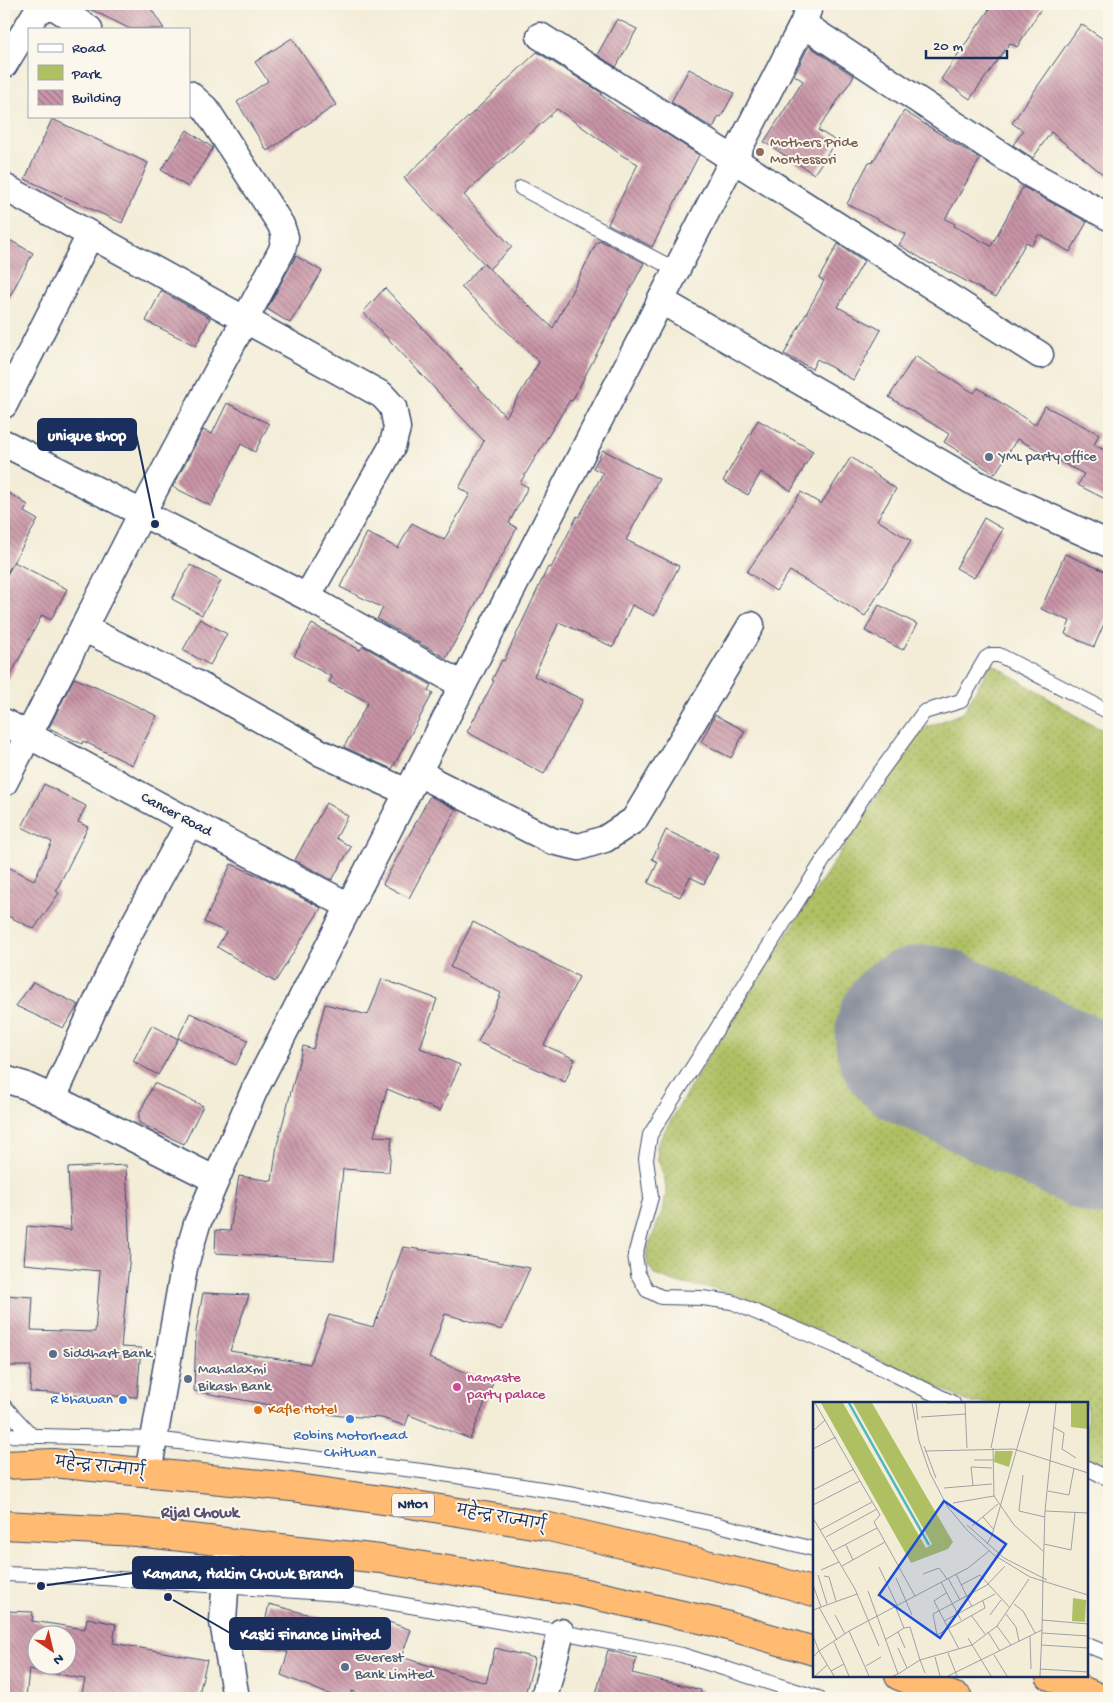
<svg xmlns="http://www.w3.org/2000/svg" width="1113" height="1702" font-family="'Gochi Hand','Playpen Sans Deva',sans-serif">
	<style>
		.green { fill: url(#green-dots); stroke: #657860 }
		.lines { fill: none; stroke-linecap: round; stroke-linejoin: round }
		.runway { stroke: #878e9b; stroke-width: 184 }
		.building { fill: url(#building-back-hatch); fill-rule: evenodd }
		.lane-casing { stroke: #3b4c70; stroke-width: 16 }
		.street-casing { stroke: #3b4c70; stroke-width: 29 }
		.highway-casing { stroke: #3b4c70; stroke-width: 30 }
		.lane { stroke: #fff; stroke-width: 14 }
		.street { stroke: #fff; stroke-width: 26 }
		.highway { stroke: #ffbb71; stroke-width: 28 }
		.education-dot { fill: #8d6e63; stroke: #fbf7ec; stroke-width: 2 }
		.service-dot { fill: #5c6f8a; stroke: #fbf7ec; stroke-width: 2 }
		.hotel-dot { fill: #d1479c; stroke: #fbf7ec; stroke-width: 2 }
		.shop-dot { fill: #3f7fe0; stroke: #fbf7ec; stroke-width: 2 }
		.food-dot { fill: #e8710a; stroke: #fbf7ec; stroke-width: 2 }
		.labels { text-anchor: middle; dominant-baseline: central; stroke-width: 4; stroke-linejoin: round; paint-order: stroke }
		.shield { fill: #fbf7ec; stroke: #5e6b89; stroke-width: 1 }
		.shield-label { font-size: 14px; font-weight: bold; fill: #1b2f5e }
		.education-label { font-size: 15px; fill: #785e54; stroke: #fbf7ec; text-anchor: start }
		.service-label { font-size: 15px; fill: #4e5e75; stroke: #fbf7ec; text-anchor: start }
		.street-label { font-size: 15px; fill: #1b2f5e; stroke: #fbf7ec }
		.hotel-label { font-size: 15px; fill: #b23c85; stroke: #fbf7ec; text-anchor: start }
		.shop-label { font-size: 15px; fill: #366cbe; stroke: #fbf7ec; text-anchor: end }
		.food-label { font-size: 15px; fill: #c56008; stroke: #fbf7ec; text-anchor: start }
		.neighbourhood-label { font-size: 16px; font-weight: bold; fill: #585277; stroke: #fbf7ec }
		.inset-river { fill: none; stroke: #4bb9c1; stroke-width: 2.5 }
		.inset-road { fill: none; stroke: #9da1a7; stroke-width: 1 }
		.view { fill: #1d4ed8; fill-opacity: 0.15; stroke: #1d4ed8; stroke-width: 2.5 }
		.inset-edge { fill: none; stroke: #1b2f5e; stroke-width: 2.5 }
		.leader { fill: none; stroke: #1b2f5e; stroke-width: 2 }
		.callout-dot { fill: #1b2f5e; stroke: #fbf7ec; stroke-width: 2 }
		.callout { fill: #1b2f5e; stroke: #1b2f5e; stroke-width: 2 }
		.callout-label { font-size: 16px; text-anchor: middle; font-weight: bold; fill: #fff }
	</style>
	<defs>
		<pattern id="green-dots" width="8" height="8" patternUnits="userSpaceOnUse" patternTransform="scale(1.25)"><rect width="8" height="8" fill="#afc063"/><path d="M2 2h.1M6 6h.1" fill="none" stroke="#8e9c55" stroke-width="1.8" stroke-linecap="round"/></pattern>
		<pattern id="building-back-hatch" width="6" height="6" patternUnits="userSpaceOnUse" patternTransform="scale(1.25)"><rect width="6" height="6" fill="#c894a6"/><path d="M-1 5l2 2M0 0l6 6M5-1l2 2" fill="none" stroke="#a2798a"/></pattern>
	</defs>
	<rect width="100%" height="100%" fill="#fbf7ec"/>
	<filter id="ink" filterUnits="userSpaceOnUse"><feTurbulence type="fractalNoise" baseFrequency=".02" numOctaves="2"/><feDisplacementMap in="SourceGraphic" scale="10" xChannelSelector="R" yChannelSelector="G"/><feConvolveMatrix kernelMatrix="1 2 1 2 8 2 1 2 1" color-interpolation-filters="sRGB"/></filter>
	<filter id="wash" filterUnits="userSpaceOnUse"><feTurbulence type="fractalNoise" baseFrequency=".0096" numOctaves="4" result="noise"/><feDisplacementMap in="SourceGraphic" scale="20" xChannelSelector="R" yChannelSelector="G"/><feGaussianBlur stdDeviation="1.12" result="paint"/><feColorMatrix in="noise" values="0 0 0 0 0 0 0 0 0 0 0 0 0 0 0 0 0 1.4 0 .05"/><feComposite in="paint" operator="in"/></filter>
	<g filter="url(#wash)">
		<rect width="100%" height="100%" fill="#f3edd8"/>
		<path class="green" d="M991 663 1090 724 1109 733V1047L941 966 893 1075 1109 1179V1468L1087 1458V1403H971L762 1305 716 1289 677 1283 655 1275 647 1263V1250L664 1207 666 1193 665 1180 658 1160 657 1146 664 1132 715 1045 916 736 927 727 963 713Z"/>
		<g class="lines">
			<path class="runway" d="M927 1037 1109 1124"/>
		</g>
		<g id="blocks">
			<path class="building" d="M80 4H148L164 29H130Z
				M993 4H1044L1017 47 1010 43 970 99 941 79Z
				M617 19 637 29 616 67 597 55Z
				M1081 24 1109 43V179L1051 132 1033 158 1013 145 1023 131 1012 123Z
				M292 38 336 105 267 151 237 102 268 81 255 62Z
				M809 46 854 76 818 130 836 141 814 174 764 142 803 81 794 75Z
				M537 52 602 93 601 95 621 110 654 126 699 155 652 247 608 224 638 164 623 156 557 109 464 195 512 247 489 269 553 328 597 242H599L600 240 644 263 572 401 570 400 520 483 528 487 509 523 517 528 446 658 377 619 383 608 340 587 367 533 398 548 412 523 444 540 470 494 459 488 484 441 363 312 385 288 506 417 539 362 461 287 483 264 488 268 404 178Z
				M689 69 734 93 721 117 719 116 713 128 671 102Z
				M904 111 980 159 945 219 955 224 954 226 991 246 1023 187 1087 222 1070 252 1039 234 1032 245 1026 242 996 297 932 263 931 264 899 245 906 234 847 204 869 162 872 163Z
				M52 119 148 163 122 223 25 179Z
				M187 130 213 148 188 187 161 170Z
				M4 237 33 253 4 307Z
				M838 244 864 261 838 307 881 330 853 380 817 359 812 369 784 354 824 281 819 278Z
				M296 256 322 271 290 323 267 309Z
				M161 291 210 318 196 346 146 321Z
				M915 356 974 393 978 388 1035 425 1045 406 1099 434 1094 445 1109 452V501L1078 485 1084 474 1017 439 995 474 944 442 949 434 889 397Z
				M227 403 269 424 255 452 241 444 211 506 173 487 203 430 212 434Z
				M758 420 813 451 791 491 761 472 748 495 723 481Z
				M603 450 659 479 626 540 679 566 654 616 632 605 613 647 559 622 534 676 583 700 544 774 467 732 494 681 492 680 502 660 504 661 548 567 551 568 577 516 579 517 603 473 593 468Z
				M851 457 896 489 877 520 911 541 865 616 790 571 776 591 747 572 801 492 821 504Z
				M4 490 28 505 24 512 38 520 4 578Z
				M984 518 1003 529 974 578 956 568Z
				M1065 554 1109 573V612L1094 647 1065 634 1070 621 1041 609Z
				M14 562 67 589 51 620 42 615 4 688V580Z
				M190 565 221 581 202 615 172 599Z
				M879 605 917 624 903 650 865 631Z
				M200 619 227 634 210 665 183 650Z
				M312 624 360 650 363 646 431 685 428 690 433 693 392 769 344 747 368 702 329 682 332 677 294 656Z
				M74 678 114 695 157 716 132 765 83 741 82 744 49 728Z
				M715 715 745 731 731 758 701 742Z
				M44 784 86 806 78 822 88 827 56 891 59 893 34 929 4 914V865L34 880 52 842 22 827Z
				M430 796 456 809 409 898 383 884Z
				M326 803 348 816 336 838 351 847 332 880 295 860Z
				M666 830 718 855 704 884 690 877 680 897 648 883 658 862 652 859Z
				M231 864 264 878 321 908 275 982 217 947 226 932 204 922Z
				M473 922 579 977 544 1045 575 1059 565 1082 478 1042 501 993 450 967Z
				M382 979 437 999 420 1048 460 1065 440 1111 387 1089 374 1136 392 1137 389 1172 343 1169 334 1260 215 1253 216 1230 230 1231 239 1176 272 1181 277 1145 303 1046 313 1049 325 1004 368 1015Z
				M33 982 79 1005 63 1028 16 1006Z
				M190 1013 248 1040 236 1065 178 1038Z
				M152 1025 178 1039 158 1075 133 1061Z
				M154 1083 203 1106 184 1144 139 1123V1114Z
				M126 1165 130 1254 121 1347 141 1348 137 1397 30 1392 31 1366H4V1295L33 1297 31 1330 95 1332 100 1271 24 1264 27 1226 71 1230 68 1168Z
				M403 1247 471 1257 530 1268 502 1330 445 1314 429 1358 493 1383 470 1439 409 1415 405 1426 382 1418 342 1416 292 1409 194 1391 196 1331 203 1293 249 1295 230 1351 310 1364 329 1315 373 1327 376 1318 377 1319Z
				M269 1604 326 1619 382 1640 389 1622 411 1630 401 1657 486 1683 495 1648 535 1658 524 1698H372L352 1691 350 1698H338L281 1675 288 1652 260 1646Z
				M4 1611 33 1612 32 1621 85 1629 87 1618 116 1624 113 1643 207 1660 198 1698H81L85 1679 29 1669 26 1698H4ZM38 1634H68V1664H38Z
				M608 1650 637 1658 632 1673 701 1690 700 1698H595Z"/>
		</g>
	</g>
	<g filter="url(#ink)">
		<use href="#blocks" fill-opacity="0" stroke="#3b4c70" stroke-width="1"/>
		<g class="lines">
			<defs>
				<path id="lane" d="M521 188 676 270
					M953 1403 836 1346 732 1302 702 1298 661 1297 647 1290 638 1274 635 1255 651 1197 646 1159 650 1135 870 786 924 712 961 701 986 658 991 655H999L1109 712
					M4 1406 32 1436
					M4 1435 154 1439 430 1472 575 1494 715 1524 814 1549
					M1087 1468 1109 1479
					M4 1574 88 1577 341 1594 561 1632 682 1655 818 1698
					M1087 1645 1109 1654"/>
				<path id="street" d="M803 24 1027 172 1109 217
					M540 36 1040 355
					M4 65 36 13 45 7H55L89 29
					M4 187 382 395 393 407 397 428 392 447 307 597
					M660 300 977 484 1109 544
					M4 405 90 235
					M4 443 307 597 462 685
					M83 628 199 685 321 753 407 792
					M4 722 190 822 349 906
					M418 771 435 782 552 841 579 847 605 839 634 820 751 625
					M4 783 142 513 282 250 285 237 281 225 206 109 189 94
					M4 1079 24 1085 53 1098 122 946 190 822
					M53 1098 216 1180
					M148 1473 184 1268 197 1224 254 1091 803 24 810 4
					M228 1542 223 1622 236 1698
					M544 1698 561 1632"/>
				<path id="highway" d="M4 1465 53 1463 291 1487 403 1503 545 1526 592 1537 774 1580 814 1592
					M4 1525 136 1532 380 1559 572 1590 718 1623 814 1651
					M899 1676 958 1698
					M1050 1676 1100 1698"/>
			</defs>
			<use href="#lane" class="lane-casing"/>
			<use href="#street" class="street-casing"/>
			<use href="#highway" class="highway-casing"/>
			<use href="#lane" class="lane"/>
			<use href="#street" class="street"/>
			<use href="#highway" class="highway"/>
		</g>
	</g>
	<circle class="education-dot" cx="760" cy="152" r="5"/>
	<g class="service-dot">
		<circle cx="989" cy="457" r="5"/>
		<circle cx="53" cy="1354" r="5"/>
		<circle cx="188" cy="1379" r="5"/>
		<circle cx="345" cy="1667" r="5"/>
	</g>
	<circle class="hotel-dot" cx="457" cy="1387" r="5"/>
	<g class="shop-dot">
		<circle cx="123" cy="1400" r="5"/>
		<circle cx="350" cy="1419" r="5"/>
	</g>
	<circle class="food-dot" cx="258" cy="1410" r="5"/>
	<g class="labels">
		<rect class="shield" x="392" y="1493.5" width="42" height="23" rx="4"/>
		<g class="shield-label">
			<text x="413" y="1505">NH01</text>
		</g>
		<g class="education-label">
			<text x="770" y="143">Mothers Pride<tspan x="770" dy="17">Montessori</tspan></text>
		</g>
		<g class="service-label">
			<text x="999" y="457">YML party office</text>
			<text x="63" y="1354">Siddhart Bank</text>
			<text x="198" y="1370">Mahalaxmi<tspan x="198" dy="17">Bikash Bank</tspan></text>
			<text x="355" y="1658">Everest<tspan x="355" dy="17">Bank Limited</tspan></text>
		</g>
		<g class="street-label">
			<text transform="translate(176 815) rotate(28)">Cancer Road</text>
			<text transform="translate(100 1468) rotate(6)">महेन्द्र राज्मार्ग्</text>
			<text transform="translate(501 1519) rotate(10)">महेन्द्र राज्मार्ग्</text>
		</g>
		<g class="hotel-label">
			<text x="467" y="1378">namaste<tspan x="467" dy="17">party palace</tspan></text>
		</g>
		<g class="shop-label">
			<text x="113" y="1400">R bhawan</text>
			<text x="350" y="1436" text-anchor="middle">Robins Motorhead<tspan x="350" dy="17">Chitwan</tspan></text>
		</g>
		<g class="food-label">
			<text x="268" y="1410">Kafle Hotel</text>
		</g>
		<g class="neighbourhood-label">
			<text x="200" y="1514">Rijal Chowk</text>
		</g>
	</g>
	<g transform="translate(813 1402)">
		<rect width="275" height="275" fill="#f3edd8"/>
		<path d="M8 1H30L113 146 119 142 40 1H59L140 140 135 147 98 161ZM258 1H275V27L258 25ZM182 49H200L196 65 181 60ZM260 196 273 198 272 220 259 219Z" fill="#afc063"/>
		<path class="inset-river" d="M36 1 116 143"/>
		<path class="inset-road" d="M2 1 47 79M99 1 106 39 117 71 134 104 154 128 181 153 217 175 275 193M103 1 105 18M134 1H152M152 1 154 46M108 15 153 12M240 25 251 31 249 47 263 56M0 29 12 18M111 44 123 76M178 46 187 1M180 46 181 94M0 47 23 35M112 49 201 47 275 71M161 58H180M210 73 206 109 232 115M160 83 158 65 179 66M131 86 179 82M0 88 41 67M235 89 256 93 261 66M140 101 181 94 201 123 230 149M0 103 47 79 67 113 61 120 102 194M232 109 275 111M170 115 181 128M0 116 42 187 66 244M154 123 191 156 234 178M159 124 185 102M7 128 59 100M13 135 64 107M174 142 179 133 217 1M231 142 258 148 262 111M33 143 40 158M20 149 64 126M29 164 72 140M66 165 84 203M8 168 26 160M110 172 126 166 134 177M143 172 159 205M5 173 14 202M11 174 16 175 23 199M83 176 99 213M135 176 147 198M230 176 232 109 243 1M128 180 148 218M0 183 8 205M148 183 167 173 197 206M55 189 85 272 80 274M133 191 121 199 146 247M170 199 172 206 124 233 120 212 174 183 192 164M201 202 210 209 222 231M6 205 24 238M0 208 44 192M193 212 203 225 206 239M22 213 32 232M158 213 172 232M177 213 188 198M229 218 275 222M131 219 182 192M184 224 198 243M36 229 155 166 176 149M85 230 92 246M175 230 187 249M229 231 275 234M0 234 6 249 0 255M217 234 218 267M155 236 178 274M72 238 91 226 82 204M21 240 31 262M228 243 275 246M85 246 94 266M135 251 144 274M181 253 194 274M122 255 127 274M53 264 68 255M227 267 275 270M18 269 31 262 36 274M112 271 107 258 159 243 184 224 216 177M85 272 107 258 97 225 91 226M2 274 14 263M21 274 6 249 36 229 56 274M135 274 229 228 230 176M227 274 229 228"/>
		<path class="view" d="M131 99 193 142 127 236 66 193Z"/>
		<rect width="275" height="275" class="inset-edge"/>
	</g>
	<path class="leader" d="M155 524L136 434M41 1586L133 1573M168 1597L230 1633"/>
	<g class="callout-dot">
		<circle cx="155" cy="524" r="5"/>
		<circle cx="41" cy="1586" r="5"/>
		<circle cx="168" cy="1597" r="5"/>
	</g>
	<g class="callout">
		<rect x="38" y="419" width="98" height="31" rx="5"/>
		<rect x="133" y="1557" width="220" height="31" rx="5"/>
		<rect x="230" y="1618" width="160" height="31" rx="5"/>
	</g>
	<g class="callout-label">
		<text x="87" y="440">unique shop</text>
		<text x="243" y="1578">Kamana, Hakim Chowk Branch</text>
		<text x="310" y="1639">Kaski Finance Limited</text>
	</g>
	<rect width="1113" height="1702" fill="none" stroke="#fbf7ec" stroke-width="20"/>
	<rect x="28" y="28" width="162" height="90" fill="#fbf7ec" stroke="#a1a7b3"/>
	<rect x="38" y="44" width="25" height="8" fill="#ffffff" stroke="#a1a7b3"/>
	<text x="72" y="52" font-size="15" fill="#1b2f5e">Road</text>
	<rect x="38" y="65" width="25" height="15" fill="#afc063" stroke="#a1a7b3"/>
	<text x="72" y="78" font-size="15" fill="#1b2f5e">Park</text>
	<rect x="38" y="90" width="25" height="15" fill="url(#building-back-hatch)" stroke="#a1a7b3"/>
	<text x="72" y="102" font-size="15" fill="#1b2f5e">Building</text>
	<g transform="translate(52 1650) rotate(145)"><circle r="24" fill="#fbf7ec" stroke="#a1a7b3"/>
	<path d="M0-4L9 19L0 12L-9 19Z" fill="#c8321e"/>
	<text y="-8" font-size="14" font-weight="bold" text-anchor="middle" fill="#1b2f5e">N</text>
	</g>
	<path d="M926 50v8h81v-8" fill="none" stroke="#1b2f5e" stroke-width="2.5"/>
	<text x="933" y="50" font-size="15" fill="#1b2f5e" stroke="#fbf7ec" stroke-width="4" paint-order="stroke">20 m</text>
</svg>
